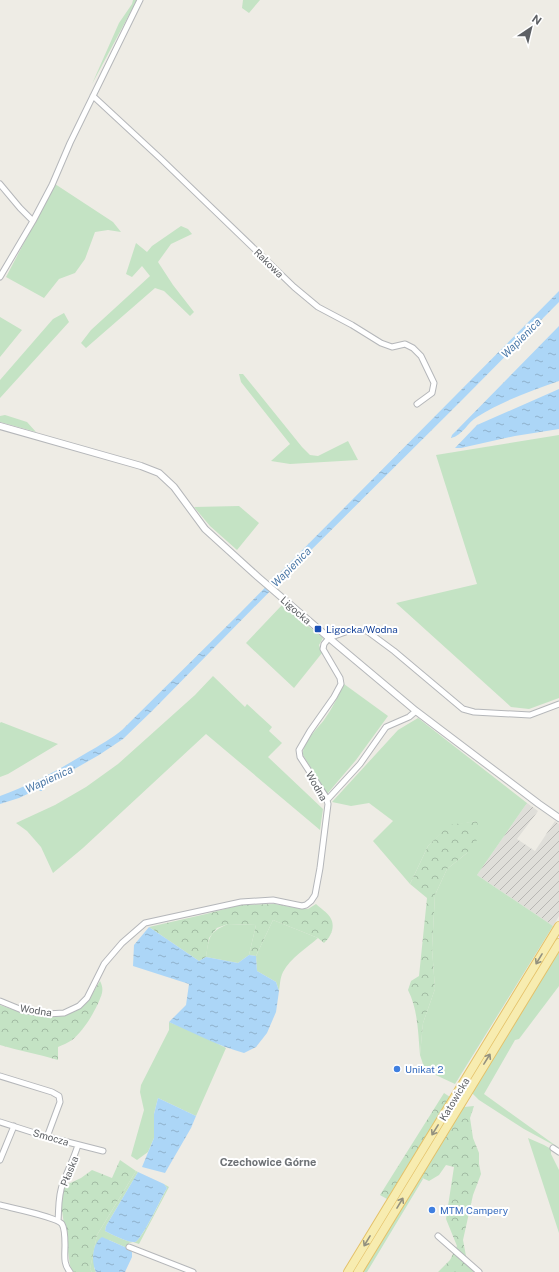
<svg xmlns="http://www.w3.org/2000/svg" width="559" height="1272" font-family="'Public Sans',sans-serif">
	<style>
		.industrial { fill: url(#industrial-furrows) }
		.grass { fill: #c4e3c4 }
		.forest { fill: url(#forest-crowns) }
		.water { fill: url(#water-ripples) }
		.lines { fill: none; stroke-linecap: round; stroke-linejoin: round }
		.minor-casing { stroke: #b5b7ba; stroke-width: 7 }
		.tertiary-casing { stroke: #b5b7ba; stroke-width: 8 }
		.primary-casing { stroke: #e4c168; stroke-width: 10 }
		.minor { stroke: #fff; stroke-width: 5 }
		.tertiary { stroke: #fff; stroke-width: 6 }
		.primary { stroke: #f7ecb0; stroke-width: 8 }
		.oneway { stroke: #93917f }
		.transit-dot { fill: #1a4fb4; stroke: #fff; stroke-width: 1.5 }
		.shop-dot { fill: #3f7fe0; stroke: #fff; stroke-width: 1.5 }
		.labels { text-anchor: middle; dominant-baseline: central; stroke-width: 4; stroke-linejoin: round; paint-order: stroke }
		.street-label { font-size: 10px; fill: #5d6064; stroke: #fff }
		.transit-label { font-size: 10px; fill: #164399; stroke: #fff; text-anchor: start }
		.shop-label { font-size: 10px; fill: #366cbe; stroke: #fff; text-anchor: start }
		.water-label { font-size: 11px; font-style: italic; fill: #4b78a7; stroke: #fff }
		.neighbourhood-label { font-size: 11px; font-weight: bold; fill: #6e7276; stroke: #fff }
	</style>
	<defs>
		<pattern id="industrial-furrows" width="10" height="10" patternUnits="userSpaceOnUse"><rect width="10" height="10" fill="#dfded9"/><path d="M-1 1l2-2M0 10L10 0M9 11l2-2" fill="none" stroke="#b8b7b4"/></pattern>
		<pattern id="forest-crowns" width="20" height="18" patternUnits="userSpaceOnUse"><rect width="20" height="18" fill="#c4e3c4"/><path d="M2 6a3 3 0 1 1 6 0M12 15a3 3 0 1 1 6 0" fill="none" stroke="#a2bba3"/></pattern>
		<pattern id="water-ripples" width="26" height="14" patternUnits="userSpaceOnUse"><rect width="26" height="14" fill="#acd6f7"/><path d="M2 4q2-2 4 0t4 0M15 11q2-2 4 0t4 0" fill="none" stroke="#8fb1cc"/></pattern>
	</defs>
	<rect width="100%" height="100%" fill="#eeece5"/>
	<path class="industrial" d="M527 803 538 811 517 839 535 851 555 821 559 824V916L553 926 477 875Z"/>
	<path class="grass" d="M133 0H137L92 84 119 23 132 4Z
		M243 0H260L249 13 242 8Z
		M55 184 113 222 121 232 108 230 95 232 85 259 75 273 59 279 44 298 6 277Z
		M181 226 188 229 192 234 171 244 158 262 173 285 194 312 190 316 164 291 155 288 86 348 81 343 91 330 150 276 142 266 132 277 126 274 136 243 147 252 152 246Z
		M64 313 69 322 0 398V380L53 319Z
		M0 317 22 330 0 357Z
		M239 374H243L302 447 310 455 318 456 348 441 358 460 290 464 271 461 290 444 241 382Z
		M5 415 27 422 36 432 0 422V416Z
		M559 435V698L529 709 511 707 396 603 477 584 436 455Z
		M239 506 259 523 237 550 210 526 194 507Z
		M282 605 323 638 319 645 322 653 294 688 246 643Z
		M213 676 245 707 247 704 272 727 269 731 282 743 268 757 323 809 320 830 206 734 83 848 53 873 41 847 27 831 16 823 55 805 86 787 118 764 195 695Z
		M344 684 388 716 356 760 327 794 303 755C302 743 317 729 324 720 332 709 338 696 344 684Z
		M418 718 527 803 477 875 553 926 455 1084 425 1070 420 1055 423 1023 435 989 432 948 435 895 447 869 467 853 477 821 449 826 428 846 410 884 373 841 393 821 369 803 351 806 332 802 398 730Z
		M1 722 58 744 8 774 0 777V723Z
		M273 920 318 938C307 948 290 958 283 972 280 978 280 985 279 991L276 982 257 971 256 956Z
		M228 924 256 925 249 955 238 963 206 957C209 937 209 932 228 924Z
		M559 951V986L519 1039 515 1040 484 1094 559 1148 524 1129 479 1100 472 1093Z
		M169 1022 199 1034 226 1048 196 1116 158 1098 154 1114V1138L148 1152 137 1160 131 1156 144 1110 140 1092 141 1085 169 1030Z
		M528 1138 544 1145 551 1149V1154L559 1170V1233Z
		M136 1171 138 1172 106 1226 105 1231C111 1234 128 1243 135 1242 142 1240 162 1197 167 1188L164 1184 169 1187 139 1244 133 1242 129 1243 127 1248 109 1240 94 1268 96 1272H92L90 1269 97 1235Z
		M421 1176 423 1179 367 1272H363Z"/>
	<path class="forest" d="M477 821 480 836 467 853 447 869 435 895 432 948 435 989 423 1023 420 1055C418 1032 418 1010 408 990L411 981 419 976 427 898 410 884 428 846 449 825Z
		M275 904 302 909H308L316 904C320 908 327 912 330 917 336 926 331 937 324 943L318 938 273 920 256 956 249 955 256 925 228 924 217 928 209 938 206 957 199 961 149 927 206 914 240 905Z
		M100 981C102 985 103 988 102 993 98 1007 84 1031 72 1040 68 1043 62 1045 58 1047V1060C39 1054 19 1051 0 1045V1005C31 1016 63 1027 88 999 93 994 96 987 100 981Z
		M444 1093 450 1097 387 1199 380 1195Z
		M474 1106 470 1118 473 1138 479 1153V1164L481 1174 473 1195 463 1240 466 1256 473 1271 475 1272H438L450 1260 457 1246 446 1219 454 1167 446 1165 439 1175 429 1181 420 1177 464 1107Z
		M120 1160 136 1171 97 1235 90 1269 92 1272H71L61 1204 64 1186 81 1178 92 1170 112 1178Z"/>
	<path class="water" d="M559 291V302L461 401 279 582 153 710 123 739 99 755 43 787 42 791H40L38 789 19 798 0 804V796C31 785 60 769 88 752 100 745 111 739 122 730L240 613Z
		M559 326V381C531 391 502 401 477 417 468 422 462 436 451 438L452 435Z
		M559 389V429L515 436 461 448H455L477 425Z
		M149 927 199 961 206 957 238 963 249 955 256 956 257 971 276 982 279 991 276 1012 267 1033 256 1047 244 1053C218 1046 194 1033 169 1022L186 1005 189 984 133 966 134 945Z
		M158 1098 196 1116 191 1128 165 1173 142 1167 154 1138V1114Z
		M138 1172 164 1184 167 1188C162 1196 142 1240 135 1242 128 1243 111 1234 105 1231L106 1226Z
		M102 1237 127 1248 132 1252V1257L125 1272H96C91 1263 92 1243 102 1237Z"/>
	<g class="lines">
		<defs>
			<path id="minor" d="M93 96 161 159 294 287 318 307 352 325 381 343 392 347 405 344 413 348 421 356 434 383 432 393 417 404
				M0 184 20 208 33 221
				M0 277 33 221 52 185 70 143 140 0
				M327 800 360 764 386 727 409 717 416 711
				M0 1001 22 1010 47 1014 64 1013 79 1006 87 998 104 964 122 943 145 923 241 902 273 900 302 906 306 905 311 901 315 895 320 868 328 804 326 797 300 757 299 750 310 731 334 697 341 684 340 678 323 649 324 644 329 638 351 630 367 631 394 651 463 709 474 712 530 715 559 704
				M0 1076 52 1092 59 1096 60 1102 47 1137
				M0 1122 44 1136 103 1151
				M553 1148 559 1152
				M0 1160 14 1126
				M0 1205C11 1208 57 1217 62 1224 65 1229 65 1239 65 1245 65 1255 63 1264 70 1272
				M58 1221C59 1208 58 1195 63 1183 68 1170 74 1158 78 1145
				M438 1236 479 1272
				M129 1247 193 1272"/>
			<path id="tertiary" d="M0 426 141 466 159 473 174 487 205 529 258 577 329 638 416 711 539 804 559 818"/>
			<path id="primary" d="M348 1272 559 926
				M358 1272 559 943"/>
		</defs>
		<use href="#minor" class="minor-casing"/>
		<use href="#tertiary" class="tertiary-casing"/>
		<use href="#primary" class="primary-casing"/>
		<use href="#minor" class="minor"/>
		<use href="#tertiary" class="tertiary"/>
		<use href="#primary" class="primary"/>
	</g>
	<defs><path id="oneway-shaft" d="M-6 0H5M1.5-3L5.5 0L1.5 3" fill="none" stroke-width="1.6" stroke-linecap="round" stroke-linejoin="round"/></defs>
	<g class="oneway">
		<use href="#oneway-shaft" transform="translate(539 959) rotate(121)"/>
		<use href="#oneway-shaft" transform="translate(487 1059) rotate(-58)"/>
		<use href="#oneway-shaft" transform="translate(435 1130) rotate(122)"/>
		<use href="#oneway-shaft" transform="translate(400 1203) rotate(-59)"/>
		<use href="#oneway-shaft" transform="translate(367 1241) rotate(121)"/>
	</g>
	<rect class="transit-dot" x="314" y="625" width="8" height="8" rx="2"/>
	<g class="shop-dot">
		<circle cx="397" cy="1069" r="4"/>
		<circle cx="432" cy="1210" r="4"/>
	</g>
	<g class="labels">
		<g class="street-label">
			<text transform="translate(269 263) rotate(44)">Rakowa</text>
			<text transform="translate(296 610) rotate(41)">Ligocka</text>
			<text transform="translate(317 786) rotate(60)">Wodna</text>
			<text transform="translate(36 1010) rotate(9)">Wodna</text>
			<text transform="translate(454 1099) rotate(-59)">Katowicka</text>
			<text transform="translate(51 1137) rotate(16)">Smocza</text>
			<text transform="translate(69 1171) rotate(-68)">Płaska</text>
		</g>
		<g class="transit-label">
			<text x="326" y="629">Ligocka/Wodna</text>
		</g>
		<g class="shop-label">
			<text x="405" y="1069">Unikat 2</text>
			<text x="440" y="1210">MTM Campery</text>
		</g>
		<g class="water-label">
			<text transform="translate(521 338) rotate(-45)">Wapienica</text>
			<text transform="translate(291 567) rotate(-45)">Wapienica</text>
			<text transform="translate(49 779) rotate(-25)">Wapienica</text>
		</g>
		<g class="neighbourhood-label">
			<text x="268" y="1162">Czechowice Górne</text>
		</g>
	</g>
	<g transform="translate(531 28) rotate(35)" stroke="#ffffff" stroke-width="3" paint-order="stroke">
	<path d="M0-3L7 15L0 10L-7 15Z" fill="#5d6064"/>
	<text y="-6" font-size="11" font-weight="bold" text-anchor="middle" fill="#5d6064">N</text>
	</g>
</svg>
